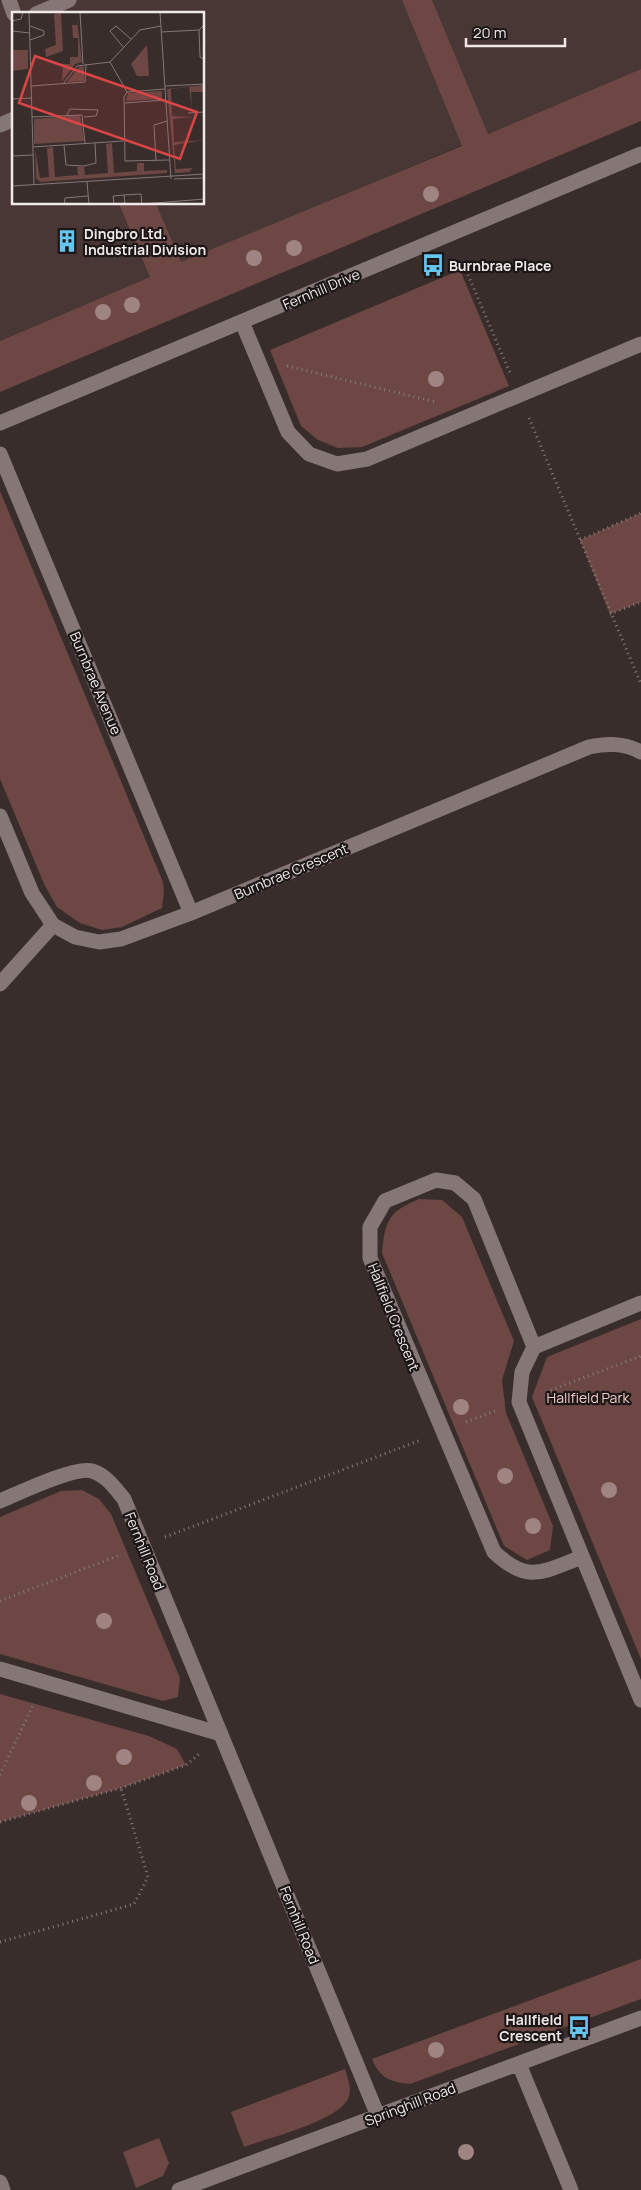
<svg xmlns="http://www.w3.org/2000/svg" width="641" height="2190" font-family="Manrope,sans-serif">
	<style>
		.built { fill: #483734; fill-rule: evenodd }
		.green { fill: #6c4743 }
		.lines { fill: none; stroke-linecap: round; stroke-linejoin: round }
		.path { stroke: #867c7b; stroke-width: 3; stroke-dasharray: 1 4; stroke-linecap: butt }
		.minor { stroke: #857776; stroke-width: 15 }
		.tree { fill: #9f8481 }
		.labels { text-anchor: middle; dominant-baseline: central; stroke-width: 4.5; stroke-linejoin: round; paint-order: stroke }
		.poi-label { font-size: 14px; font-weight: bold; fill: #f1e9e8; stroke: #1c1716; text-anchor: start }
		.street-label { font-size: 14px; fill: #f1e9e8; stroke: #1c1716 }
		.park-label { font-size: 14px; fill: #f2cbc6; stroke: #1c1716 }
		.inset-road { fill: none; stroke: #837877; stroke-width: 1 }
		.view { fill: #da4545; fill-opacity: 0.15; stroke: #da4545; stroke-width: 2.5 }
		.inset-edge { fill: none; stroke: #f1e9e8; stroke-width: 2.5 }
	</style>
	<rect width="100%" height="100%" fill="#392d2c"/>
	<path class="built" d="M0 0H641V69L0 341ZM14 14H204V204H14Z"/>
	<path class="green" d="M402 0H432L488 134 641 69V121L0 392V341L150 277 119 204H156L181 262 462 146Z
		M460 270 509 386 362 447 338 448 318 440 301 426 270 350Z
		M0 491 163 882 164 893 162 908 122 927 102 930 80 923 57 907 45 886 0 779Z
		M641 513V602L610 614 580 540Z
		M419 1199 442 1200 462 1217 514 1341 502 1380 506 1413 553 1526 550 1550 527 1560 504 1546 382 1253C385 1221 388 1212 419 1199Z
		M641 1319V1659L532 1397 547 1357Z
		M82 1490 99 1499 111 1514 180 1678 178 1697 163 1701 0 1654V1517L61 1491Z
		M0 1694 149 1736 177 1749 186 1765 121 1788 0 1822Z
		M641 1959V1999L410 2084C390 2082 380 2078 372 2059Z
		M345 2069C348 2080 354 2092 346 2102 332 2122 269 2138 244 2147L231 2112Z
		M159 2138 169 2163 163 2176 136 2188 123 2152Z"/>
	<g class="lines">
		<path class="path" d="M462 261 510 373
			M287 366 436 402
			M529 418 641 684
			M580 540 641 513
			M610 614 641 602
			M546 1392 641 1356
			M466 1422 495 1411
			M165 1537 421 1440
			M0 1601 120 1555
			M0 1775 34 1703
			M0 1822 121 1788 186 1765 200 1753
			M0 1942 134 1904 148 1877 121 1788"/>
		<path class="minor" d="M9 0 14 14
			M36 14 69 0
			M0 125 14 119
			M242 322 288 432 309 454 337 464 367 459 641 344
			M0 423 641 154
			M0 454 191 913
			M0 816 32 893 53 925 75 937 99 942 121 939 191 913 589 747C608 743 624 743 641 752
			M0 984 53 925
			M641 1303 534 1347 522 1372 519 1402 641 1700
			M534 1347 474 1199 455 1183 436 1180 385 1201 370 1227V1258L494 1552C528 1584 542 1572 582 1557
			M0 1501C19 1493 75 1466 92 1471 106 1475 115 1488 124 1499L378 2116
			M0 1669 221 1734
			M519 2064 571 2190
			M0 2182 3 2190
			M179 2190 641 2018"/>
	</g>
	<g class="tree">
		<circle cx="431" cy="194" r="8"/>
		<circle cx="294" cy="248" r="8"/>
		<circle cx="254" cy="258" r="8"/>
		<circle cx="132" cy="305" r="8"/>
		<circle cx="103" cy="312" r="8"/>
		<circle cx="436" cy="379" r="8"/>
		<circle cx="461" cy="1407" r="8"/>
		<circle cx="505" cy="1476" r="8"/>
		<circle cx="609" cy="1490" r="8"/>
		<circle cx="533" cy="1526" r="8"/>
		<circle cx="104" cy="1621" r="8"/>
		<circle cx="124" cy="1757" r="8"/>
		<circle cx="94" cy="1783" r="8"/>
		<circle cx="29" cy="1803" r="8"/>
		<circle cx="436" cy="2050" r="8"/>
		<circle cx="466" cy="2152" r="8"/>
	</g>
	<defs>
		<symbol id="building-bare" viewBox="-9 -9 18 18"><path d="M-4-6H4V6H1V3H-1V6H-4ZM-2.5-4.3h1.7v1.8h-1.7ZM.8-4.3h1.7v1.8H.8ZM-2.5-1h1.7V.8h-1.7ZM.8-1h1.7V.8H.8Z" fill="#65c5ee" stroke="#1c1716" stroke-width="2.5" paint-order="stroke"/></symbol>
		<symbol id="bus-bare" viewBox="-9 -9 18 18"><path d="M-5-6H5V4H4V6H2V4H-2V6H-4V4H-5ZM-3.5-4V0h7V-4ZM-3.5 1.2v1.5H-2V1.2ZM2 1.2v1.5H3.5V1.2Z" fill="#65c5ee" stroke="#1c1716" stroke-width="2.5" paint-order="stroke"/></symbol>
	</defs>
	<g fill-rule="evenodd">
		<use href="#building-bare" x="51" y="225" width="32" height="32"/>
		<use href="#bus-bare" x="417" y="249" width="32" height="32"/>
		<use href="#bus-bare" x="563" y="2011" width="32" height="32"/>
	</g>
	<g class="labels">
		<g class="poi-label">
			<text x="84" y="233">Dingbro Ltd.<tspan x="84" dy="16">Industrial Division</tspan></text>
			<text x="449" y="265">Burnbrae Place</text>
			<text x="562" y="2019" text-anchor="end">Hallfield<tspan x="562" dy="16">Crescent</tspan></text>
		</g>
		<g class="street-label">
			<text transform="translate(321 289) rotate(-23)">Fernhill Drive</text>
			<text transform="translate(96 683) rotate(67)">Burnbrae Avenue</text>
			<text transform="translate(291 871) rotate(-23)">Burnbrae Crescent</text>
			<text transform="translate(394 1317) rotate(68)">Hallfield Crescent</text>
			<text transform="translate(145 1551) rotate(68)">Fernhill Road</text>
			<text transform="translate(300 1925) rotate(68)">Fernhill Road</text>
			<text transform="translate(410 2104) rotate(-21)">Springhill Road</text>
		</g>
		<g class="park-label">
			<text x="588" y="1397">Hallfield Park</text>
		</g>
	</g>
	<g transform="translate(12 12)">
		<rect width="192" height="192" fill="#392d2c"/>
		<path d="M49 1 51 39 34 45 33 37 44 33 42 2ZM65 8 70 50 63 52 50 69 51 52H58V45H66V26H61L60 13H65ZM135 33 137 64H125L119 52ZM0 38H16V57L0 59ZM68 54 72 55V69L55 70ZM192 73V80H179L180 98 177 75 159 77 160 104 180 105 161 107 162 130 192 128 162 133 164 157 181 156 177 160 163 161 155 77ZM150 79V87L114 89 116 81ZM68 103 72 129 22 132V107ZM100 131 102 161 125 159V151H132V159L155 158V161L28 170 24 166 23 137 28 166 37 165 35 136 41 135 43 165 66 163 65 155H72L73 163 96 161 94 132Z" fill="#6c4743"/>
		<path class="inset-road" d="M17 0 22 173M68 0 71 52M148 0 159 167M0 9 9 7 11 0M18 14 32 19V23L18 28M187 18 188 45 193 48M0 19 18 21M149 20 187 18 193 12M112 36 98 19 104 14 119 27M98 50 115 80M51 72 65 54 98 50 128 18 149 14M19 74 73 70 74 52M153 74 193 72M115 80 112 85 113 149 157 148M115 80 153 77M0 87 19 86M113 91 153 88M176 101 193 100M55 103 58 97 86 98 84 104 72 105M20 105 70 103 73 131M52 133 54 153 72 154 84 151 83 131M21 135 111 129M0 144 21 143M144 149 142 113 155 109M162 167 193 166M75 170 77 193M0 174 193 162M112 183 113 191 102 192 101 184 112 183 129 182 130 193M130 192 193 187M52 193 53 186 76 184"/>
		<path class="view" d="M23 44 185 100 168 147 7 91Z"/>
		<rect width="192" height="192" class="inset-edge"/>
	</g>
	<path d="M466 38v8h99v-8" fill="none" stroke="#f1e9e8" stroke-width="2.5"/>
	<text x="473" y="38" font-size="15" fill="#f1e9e8" stroke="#1c1716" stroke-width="4" paint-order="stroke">20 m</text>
</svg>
